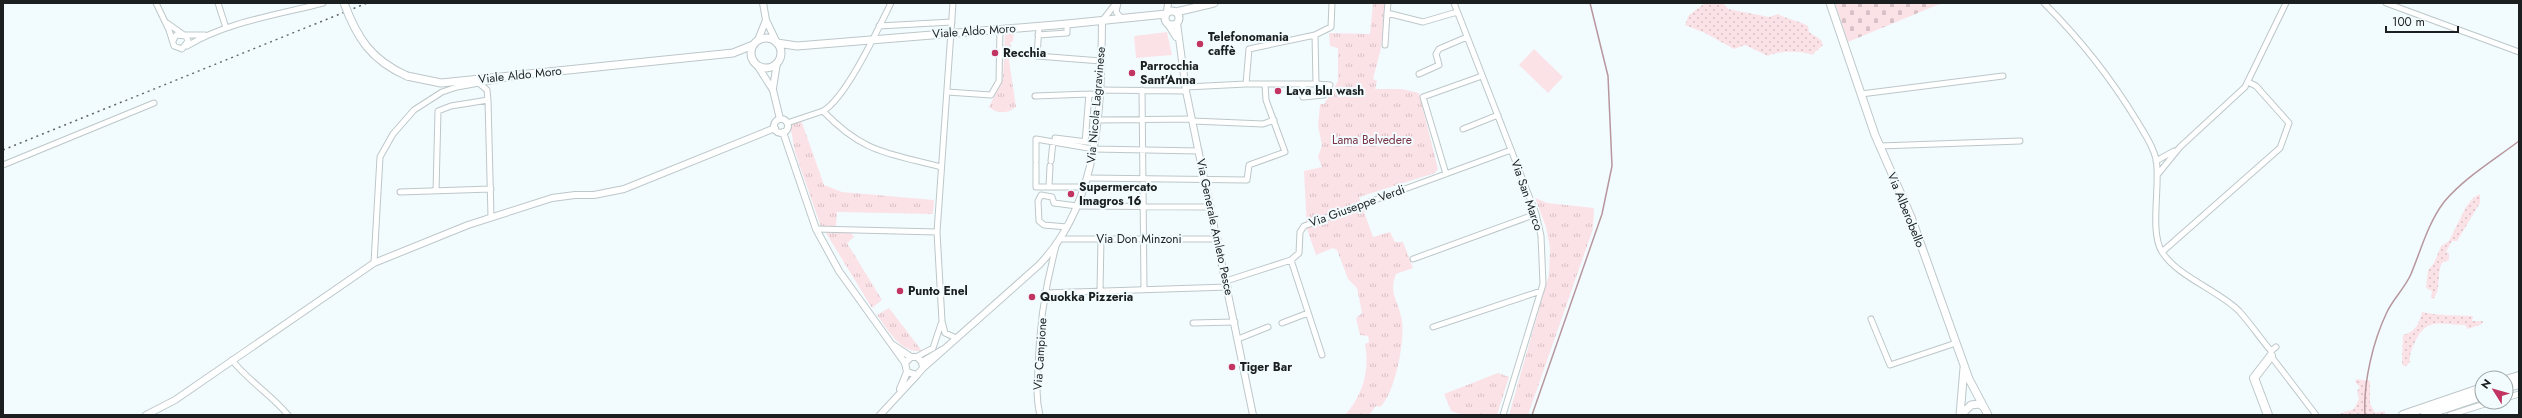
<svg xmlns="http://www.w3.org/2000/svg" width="2522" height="418" font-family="Jost,sans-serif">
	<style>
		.grass { fill: url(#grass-dots) }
		.cemetery { fill: url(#cemetery-stones) }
		.park { fill: url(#park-tufts) }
		.pitch { fill: #fbe2e7 }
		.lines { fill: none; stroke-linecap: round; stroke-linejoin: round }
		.stream { stroke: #b7969d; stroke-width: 1.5 }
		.minor-casing { stroke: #bdc7c9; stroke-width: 7 }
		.tertiary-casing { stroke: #bdc7c9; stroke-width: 8 }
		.secondary-casing { stroke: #bdc7c9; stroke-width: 9 }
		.trunk-casing { stroke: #bdc7c9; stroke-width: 10 }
		.minor { stroke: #fff; stroke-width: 5 }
		.tertiary { stroke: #fff; stroke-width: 6 }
		.secondary { stroke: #fff; stroke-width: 7 }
		.trunk { stroke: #fff; stroke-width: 8 }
		.rail { stroke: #616769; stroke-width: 1.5; stroke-dasharray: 2 4; stroke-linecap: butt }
		.secondary-bridge-casing { stroke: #bdc7c9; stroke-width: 9; stroke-linecap: butt }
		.secondary-bridge { stroke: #fff; stroke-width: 7 }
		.poi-dot { fill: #c23462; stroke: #f2fcff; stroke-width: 1.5 }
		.labels { text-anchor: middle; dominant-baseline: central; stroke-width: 4; stroke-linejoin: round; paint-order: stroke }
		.street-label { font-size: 12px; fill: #1b1f20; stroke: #f2fcff }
		.poi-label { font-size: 12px; font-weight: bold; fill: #1b1f20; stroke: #f2fcff; text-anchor: start }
		.park-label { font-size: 12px; fill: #7a3446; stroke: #f2fcff }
	</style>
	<defs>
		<pattern id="grass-dots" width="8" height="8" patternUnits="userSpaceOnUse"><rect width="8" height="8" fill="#fbe2e7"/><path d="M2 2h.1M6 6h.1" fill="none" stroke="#d7c1c6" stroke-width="1.8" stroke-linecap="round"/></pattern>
		<pattern id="cemetery-stones" width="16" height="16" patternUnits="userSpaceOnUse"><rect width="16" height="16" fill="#fbe2e7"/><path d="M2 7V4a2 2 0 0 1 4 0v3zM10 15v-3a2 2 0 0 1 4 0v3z" fill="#d7c1c6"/></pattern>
		<pattern id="park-tufts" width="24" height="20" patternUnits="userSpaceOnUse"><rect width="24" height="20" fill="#fbe2e7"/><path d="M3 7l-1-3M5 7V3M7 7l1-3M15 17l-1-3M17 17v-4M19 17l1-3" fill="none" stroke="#d7c1c6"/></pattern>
	</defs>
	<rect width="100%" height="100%" fill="#f2fcff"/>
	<path class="grass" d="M1705 3H1723L1728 9 1769 17 1778 14C1788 20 1798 20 1808 26L1809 32 1821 40 1823 45 1812 55C1802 50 1777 51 1768 56L1745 45 1734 49 1705 33 1685 25 1689 15Z
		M2480 194V203L2457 241H2452L2446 252 2449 253V260L2442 263C2436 275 2442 289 2433 299L2431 298 2432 291 2426 288 2428 270 2434 263 2441 246 2449 241 2466 207 2473 198Z
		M2422 312C2440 316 2455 315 2473 316L2472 321H2483L2482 324 2468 329 2465 325C2441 325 2427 316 2415 342 2412 348 2409 355 2410 362L2406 366 2402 365 2403 335C2415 332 2419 324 2422 312Z
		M2356 379 2370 381V403L2375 413 2385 411V415H2336L2354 409 2359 399 2357 391 2360 387 2355 382Z"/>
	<path class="cemetery" d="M1835 3H1942L1848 42Z"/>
	<path class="park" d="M1373 3H1385L1381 48 1373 79 1377 81 1375 89H1402L1419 93 1438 169 1435 173 1359 197 1373 237 1390 232 1395 242H1403L1413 268 1396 274C1388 294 1399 301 1402 321 1405 341 1395 394 1380 407L1376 406 1369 415H1345C1363 395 1370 370 1365 344L1369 342 1368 336 1360 335 1356 318 1362 313 1357 288 1348 279 1337 250 1333 248 1316 255 1307 229 1304 171 1322 167 1318 157 1322 145 1318 126 1320 104H1324L1338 81V48L1330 46 1329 33 1370 34Z
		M1014 31 1013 41 1010 43 1012 52 1009 60 1016 107C1007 114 997 114 989 107L1003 78 1005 32Z
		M801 120 824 185 842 192 934 200 933 214 837 212 836 227H821L795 152 790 125Z
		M1535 198 1548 203 1594 208 1593 229 1528 415H1509L1549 274 1550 248 1546 227Z
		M826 233H851L854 237 847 243 882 300 872 308Z
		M889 308 922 351C901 354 888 330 877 315Z
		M1498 373 1509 377 1497 415H1463L1451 411 1444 394Z"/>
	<path class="pitch" d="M1167 32 1172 55 1136 58 1134 36Z
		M1534 49 1563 77 1548 93 1519 65Z"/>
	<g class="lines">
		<path class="stream" d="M1532 415 1602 214 1612 166 1608 76 1590 3
			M2365 415C2363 383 2373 341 2387 312 2393 299 2405 288 2411 274 2421 250 2428 223 2444 202 2464 178 2494 160 2519 141"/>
		<defs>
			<path id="minor" d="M156 3 169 30 174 46 182 49 188 41 186 36 176 35 173 41
				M218 3 226 28
				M953 3 937 232 942 321 945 333 956 338
				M1118 3 1116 12 1122 19
				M1388 3 1387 13 1423 22 1457 12
				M1454 3 1536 214 1541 236 1543 284 1503 415
				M2044 3C2080 39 2111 78 2137 121 2144 133 2153 145 2156 159 2161 183 2149 231 2162 252 2178 277 2218 290 2239 311 2250 323 2260 338 2271 351V356L2316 415
				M2386 3 2519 52
				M1102 21 1116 3
				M167 23 184 35H205
				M879 26 952 22
				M1039 27 1037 56 1101 61
				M1038 35 1067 33V24
				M1385 45 1387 13
				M187 46C227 22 277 15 323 3
				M1419 74 1439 65 1436 54 1439 49 1467 37
				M480 84 487 90 488 100 491 217
				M1246 84H1316L1315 35
				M1303 85V97L1324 95 1330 85 1316 84
				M1186 87 1246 84 1249 49 1315 35 1331 27 1332 3
				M1099 90 1186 91
				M1142 90 1144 288
				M947 92 991 95 999 81 1000 29
				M1861 94 2003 76
				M1035 96 1089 94
				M823 111C846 98 878 29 891 3
				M1097 120 1192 119
				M1193 121 1263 124 1274 120
				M787 123 823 111C863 153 888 153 941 167
				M1463 129 1498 115
				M1055 138 1095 143
				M1085 143 1089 94 1099 95
				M1880 146 2020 141
				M1036 161V139L1094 149 1199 151
				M1051 161 1053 142
				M2156 161 2174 151
				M1036 164V187H1085
				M3 165 154 103
				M1446 174 1423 97 1482 76
				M2158 174 2180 147 2245 87 2286 3
				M1088 178 1247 180 1249 165 1285 152 1266 100 1265 85
				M1049 187 1050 166
				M436 191 438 111 451 106 488 100
				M400 192 491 189
				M1067 227 1044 225 1039 221 1038 201 1041 195 1052 197 1054 203 1077 206 1211 207
				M816 229 937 232
				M1061 239H1218
				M2162 252 2280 148 2289 123 2256 86 2248 82
				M1413 259 1536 214
				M1291 260 1322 355
				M374 263 380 157 393 134 414 110 442 92 457 87 507 78
				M1226 281 1291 260 1299 253 1300 232 1304 226 1511 150
				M1100 290 1101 239
				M1044 293 1228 287
				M1871 319 1890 365 1956 343
				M1193 323 1235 322
				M1282 323 1308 313
				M1433 327 1541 291
				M1238 339 1268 327
				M2271 351 2276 347
				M916 357 933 348 941 324
				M232 360C248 381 271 394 288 415
				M2506 398 2519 394
				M1040 415C1036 400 1037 385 1038 369 1039 327 1045 287 1056 246
				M2450 415 2491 402"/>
			<path id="tertiary" d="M763 3 766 20 777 43
				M1167 12 1168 3
				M1177 23 1186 91 1253 415
				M1168 24 1176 37
				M758 40 766 20
				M757 65 773 90 780 119
				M773 88 777 63
				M774 126a7 7 0 1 1 14 0a7 7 0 1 1-14 0Z
				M783 132 816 229 839 271 905 363 907 372 917 375 923 368 922 362 917 357H911L905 363
				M893 345 911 357
				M922 362 942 350
				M923 368 1039 265C1101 200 1101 105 1102 21
				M900 389 907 372
				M146 415 175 400 374 263 468 225 552 198 575 195H594L624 189 775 128
				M880 415 917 375"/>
			<path id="secondary" d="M1830 3 1875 135 1911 217 1969 379 1988 415
				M1165 18a7 7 0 1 1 14 0a7 7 0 1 1-14 0Z
				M1176 12 1214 3
				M751 53a15 15 0 1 1 30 0a15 15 0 1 1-30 0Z
				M777 43 797 46 1067 24 1166 14
				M407 76 441 83 733 53 753 45
				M1960 415 1964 368
				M1961 415 1971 405 1979 404 1984 407"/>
			<path id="trunk" d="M2506 380 2519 376
				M2506 388 2519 384
				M2268 415 2254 378 2271 356
				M2403 415 2482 388
				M2425 415 2482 396"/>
		</defs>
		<use href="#minor" class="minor-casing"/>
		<use href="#tertiary" class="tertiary-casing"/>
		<use href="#secondary" class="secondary-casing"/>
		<use href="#trunk" class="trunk-casing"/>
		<use href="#minor" class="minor"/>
		<use href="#tertiary" class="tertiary"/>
		<use href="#secondary" class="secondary"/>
		<use href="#trunk" class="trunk"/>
		<path class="rail" d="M3 150 367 3"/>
		<defs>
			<path id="secondary-bridge" d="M344 3C357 38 371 60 407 76"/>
		</defs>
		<use href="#secondary-bridge" class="secondary-bridge-casing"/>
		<use href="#secondary-bridge" class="secondary-bridge"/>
	</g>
	<g class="poi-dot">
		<circle cx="1200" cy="44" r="4"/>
		<circle cx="995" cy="53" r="4"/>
		<circle cx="1132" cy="73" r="4"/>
		<circle cx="1278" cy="91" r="4"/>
		<circle cx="1071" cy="194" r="4"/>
		<circle cx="900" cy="291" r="4"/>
		<circle cx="1032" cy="297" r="4"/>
		<circle cx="1232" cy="367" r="4"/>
	</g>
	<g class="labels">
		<g class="street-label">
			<text transform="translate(974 31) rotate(-4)">Viale Aldo Moro</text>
			<text transform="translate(520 75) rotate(-6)">Viale Aldo Moro</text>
			<text transform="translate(1096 105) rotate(-85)">Via Nicola Lagravinese</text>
			<text transform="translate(1527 195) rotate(71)">Via San Marco</text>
			<text transform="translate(1357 206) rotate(-20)">Via Giuseppe Verdi</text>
			<text transform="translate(1906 210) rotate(68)">Via Alberobello</text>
			<text transform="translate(1215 227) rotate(78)">Via Generale Amleto Pesce</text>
			<text x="1139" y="239">Via Don Minzoni</text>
			<text transform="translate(1040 354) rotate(-86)">Via Campione</text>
		</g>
		<g class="poi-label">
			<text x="1208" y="37">Telefonomania<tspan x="1208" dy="14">caffè</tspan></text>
			<text x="1003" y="53">Recchia</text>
			<text x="1140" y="66">Parrocchia<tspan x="1140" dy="14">Sant'Anna</tspan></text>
			<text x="1286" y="91">Lava blu wash</text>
			<text x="1079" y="187">Supermercato<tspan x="1079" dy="14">Imagros 16</tspan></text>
			<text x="908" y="291">Punto Enel</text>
			<text x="1040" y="297">Quokka Pizzeria</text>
			<text x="1240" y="367">Tiger Bar</text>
		</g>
		<g class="park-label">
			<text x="1372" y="140">Lama Belvedere</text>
		</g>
	</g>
	<rect width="2522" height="418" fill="none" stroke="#1b1f20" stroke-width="8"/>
	<g transform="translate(2494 390) rotate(307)"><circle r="19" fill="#f2fcff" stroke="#9ca4a6"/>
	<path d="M0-3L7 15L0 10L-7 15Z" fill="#c23462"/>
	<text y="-6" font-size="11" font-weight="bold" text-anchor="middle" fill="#1b1f20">N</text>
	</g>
	<path d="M2386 26v6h72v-6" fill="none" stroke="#1b1f20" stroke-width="2"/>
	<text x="2392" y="26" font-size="12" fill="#1b1f20" stroke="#f2fcff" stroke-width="3" paint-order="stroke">100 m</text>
</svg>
